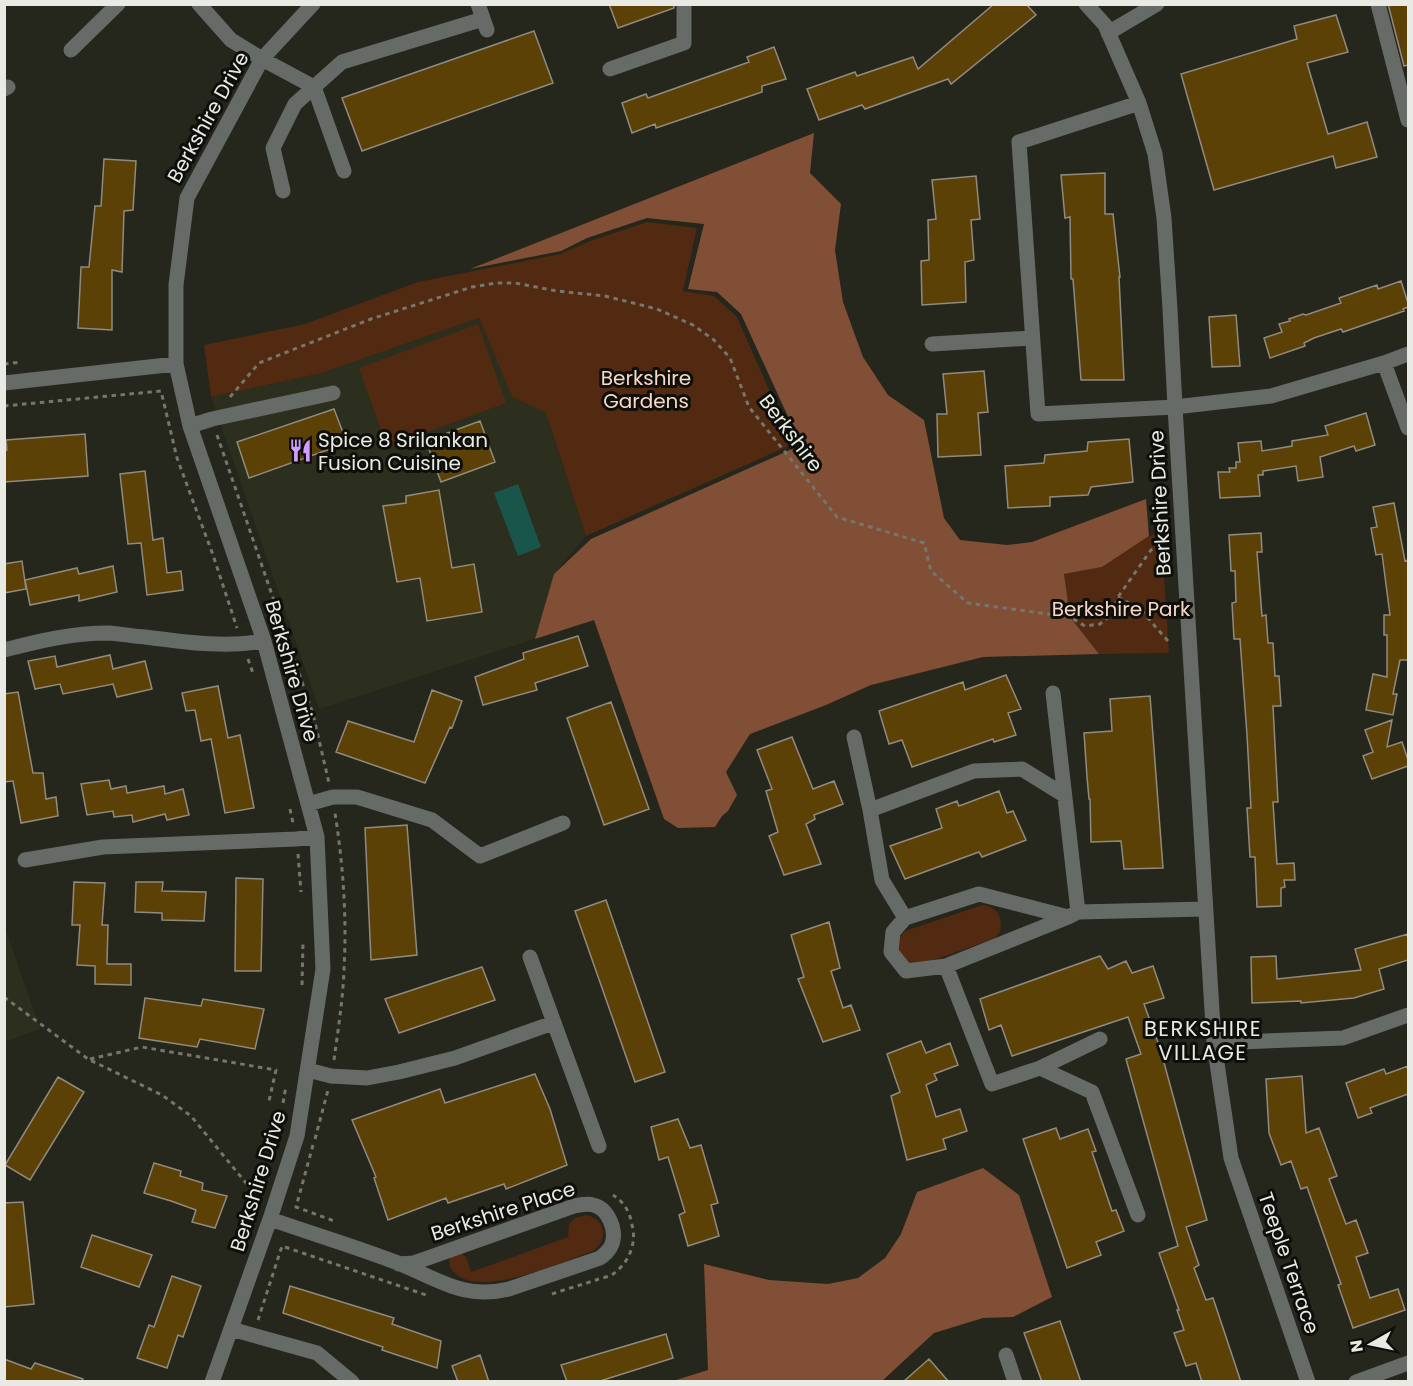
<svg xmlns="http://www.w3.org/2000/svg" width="1413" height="1386" font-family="Poppins,sans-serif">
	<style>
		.built { fill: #2c2e1e }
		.green { fill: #522911 }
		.forest { fill: #814f35 }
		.water { fill: #1a554c }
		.building { fill: #5b4106; stroke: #918a7f; stroke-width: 1.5 }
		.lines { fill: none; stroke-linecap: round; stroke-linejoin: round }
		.path { stroke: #75766d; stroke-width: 3; stroke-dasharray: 4.5 4.5; stroke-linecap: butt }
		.minor { stroke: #676b67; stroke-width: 15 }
		.labels { text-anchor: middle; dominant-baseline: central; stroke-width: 6; stroke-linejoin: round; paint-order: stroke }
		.street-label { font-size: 20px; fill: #e9eae3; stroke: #0e0f0a }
		.park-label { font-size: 20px; fill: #f8d7c7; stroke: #0e0f0a }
		.poi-label { font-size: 20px; fill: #e9eae3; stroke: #0e0f0a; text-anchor: start }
		.neighbourhood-label { font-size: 21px; letter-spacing: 1.5px; fill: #e9eae3; stroke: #0e0f0a }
	</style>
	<rect width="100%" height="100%" fill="#25261c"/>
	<path class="built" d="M479 318 512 397 546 413 586 536 554 574 535 639 319 709 211 397 322 373Z
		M5 927 40 1029 5 1042H4Z"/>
	<path class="green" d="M647 222 697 228 683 291 714 296 737 317 793 444 586 536 546 413 512 397 479 318 322 373 211 397 204 345 305 324 418 282 560 254 590 241Z
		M478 324 506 403 387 447 359 368Z
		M1161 532 1169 653 1099 654 1070 617 1064 574 1102 567 1149 536Z
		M982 905C998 907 1003 917 1000 932L995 938 988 941 925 963C920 964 915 966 910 964 906 962 906 962 903 957 896 947 896 941 905 931Z
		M586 1215C606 1219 609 1240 593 1251 565 1261 478 1300 454 1272 449 1267 448 1262 451 1256L462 1254 466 1257 471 1272 568 1237 569 1224 575 1218Z"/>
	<path class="forest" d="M814 133 810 173 841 204 835 250 843 302 863 357 888 395 924 420 944 518 960 540 1007 545 1032 542 1146 499 1149 536 1102 567 1064 574 1070 617 1099 654 983 657 871 685 826 705 750 734 726 772 737 795 728 811 722 816 715 827 678 828 664 819 594 620 535 639 554 574 591 539 801 445 741 314 717 292 688 289 704 224 647 218 587 238 561 251 470 269Z
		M983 1168 1019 1195 1052 1297 1013 1317 983 1318 934 1333 882 1381H673L708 1370 704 1264 769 1280 828 1284 858 1278 885 1258 901 1234 917 1192Z"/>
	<path class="water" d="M518 484 541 547 518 556 494 493Z"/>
	<path class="building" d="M609 4H674V8L618 28Z
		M994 4H1026L1036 15 951 84 948 79 865 109 862 105 819 120 807 89 855 72 857 76 913 57 918 69Z
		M1388 4H1408V65L1404 66Z
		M1336 15 1348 52 1307 63 1328 134 1367 122 1377 157 1336 168 1333 156 1214 190 1181 74 1297 39 1294 26Z
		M534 31 553 83 362 151 342 98Z
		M774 47 786 79 762 86V92L656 128 655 124 632 133 622 103 646 94 648 98 749 62 747 57Z
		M104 159 136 161 133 210 124 211 122 272 112 270V330L78 328 81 267H89L95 206H101Z
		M1105 173V214H1113L1120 277H1119L1124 380H1081L1073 279H1071L1070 217 1065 218 1061 175Z
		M976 176 980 219 971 220 974 260 965 262 966 302 922 305 921 261 929 260 928 220 936 219 932 180Z
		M1401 281 1408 303V307L1403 309 1404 311 1343 332 1341 329 1314 338 1304 343 1305 346 1270 358 1264 338 1282 332 1279 324 1290 321 1289 319 1303 314 1306 315 1341 303 1339 298 1377 285 1378 289Z
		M1236 315 1240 366 1212 367 1209 317Z
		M984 371 988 412 978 413 981 455 938 457 937 414H947L943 374Z
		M334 409 347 443 249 478 237 442Z
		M1366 413 1375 445 1356 451 1354 446 1320 457 1323 477 1298 481 1296 466 1263 471V475H1258L1260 496 1220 498 1218 472H1230L1229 468H1236V462H1240L1238 443 1261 441 1262 451 1292 446V441L1328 435 1325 426Z
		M480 421 495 462 441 482 426 441Z
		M85 434 88 476 4 482V451L7 450 6 440Z
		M1129 439 1133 482 1091 487 1088 495 1050 497V506L1008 508 1005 466 1044 463 1045 455 1087 451 1088 442Z
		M145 471 153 540 163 538 167 573 181 571 183 590 147 595 141 543 128 544 120 474Z
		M439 490 452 568 474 564 482 612 427 621 420 578 397 582 383 506 406 503V496Z
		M1394 503 1405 561 1408 560V660H1400L1393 694H1397L1393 715 1366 710 1373 674 1387 677V635H1384V615H1390L1382 554 1376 555 1371 528 1377 527 1373 507Z
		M1261 533 1262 552H1257L1262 616 1266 615 1268 643H1273L1275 676H1279L1281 706H1273L1278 802H1273L1277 864 1294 863 1295 880H1284L1285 887 1281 888V906L1257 907 1255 857H1250L1247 808H1251L1247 735 1240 639H1234L1232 603 1236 602 1235 571H1231L1229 535Z
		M22 561 26 589 4 593V564Z
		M113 566 117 592 79 601V595L30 605 25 580 77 568 79 574Z
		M578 636 588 666 535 683 537 690 483 705 475 677 524 659 523 653Z
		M110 655 113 669 145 661 152 689 117 697 113 684 63 694 60 684 35 689 28 661 55 656 57 667Z
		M1006 675 1021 709 1008 713 1016 735 994 742 993 739 912 767 902 740 889 744 879 711 963 682 965 690Z
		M218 686 228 738 240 735 254 808 225 813 211 739 201 741 195 710 186 711 182 693Z
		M432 690 462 701 452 728 450 727 425 783 336 752 348 721 414 742Z
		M18 692 33 773H43L46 799 56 797 58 816 21 823 13 781 4 782V694Z
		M1150 696 1163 868 1124 869 1121 841 1091 842 1090 799H1089L1087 777 1084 733 1112 731 1110 699Z
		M611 702 649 809 604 825 567 718Z
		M1392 720 1387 747 1402 742 1408 760V766L1372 779 1363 756 1373 752 1365 730Z
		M792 737 813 789 834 781 843 804 814 815 815 819 806 824 821 864 784 875 769 836 778 832 766 791 772 789 757 750Z
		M109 780 111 789 126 786 127 793 164 786 165 794 183 789 189 815 167 820 165 814 133 822 132 815 114 817 113 811 87 815 81 784Z
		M999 791 1007 813 1013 811 1026 840 982 857 979 852 905 879 890 846 942 828 936 809 957 801 959 806Z
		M407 825 417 955 371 960 365 828Z
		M236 878 263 879 261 971H235Z
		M74 882 105 883 102 925H108L107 964H131V985L95 984V966L77 965 80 925H72Z
		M136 882H163L162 891 206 892 204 921 162 920V913L135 912Z
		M606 900 665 1072 635 1082 575 911Z
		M829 922 840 968 831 971 843 1008 851 1005 860 1030 823 1042 798 979 804 977 791 935Z
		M1408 934V960L1379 969 1384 989 1354 998 1301 1003V1001L1252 1003 1251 957 1276 956 1277 979 1361 970 1355 949Z
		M1100 956 1108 969 1126 961 1132 973 1153 966 1164 998 1144 1004 1160 1048 1207 1220 1186 1227 1199 1265 1194 1268 1206 1300 1213 1298 1241 1382H1202L1196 1363 1186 1366 1174 1333 1184 1330 1177 1310H1179L1159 1253 1178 1246 1126 1059 1141 1054 1128 1017 1012 1056 1001 1025 989 1030 980 999Z
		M482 967 495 1000 399 1033 385 999Z
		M145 998 201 1006 203 999 264 1009 255 1049 200 1039 197 1047 139 1038Z
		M921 1041 926 1053 950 1043 958 1065 934 1074 937 1080 926 1085 936 1117 960 1109 967 1131 943 1139 946 1149 907 1160 891 1096 900 1092 887 1054Z
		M1408 1066V1094L1370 1108 1372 1113 1358 1118 1346 1083 1384 1069 1386 1074Z
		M535 1074 550 1109 567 1165 506 1189 504 1184 448 1203 446 1198 388 1220 374 1178 376 1177 352 1120 440 1089 445 1103Z
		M1302 1076 1306 1133 1319 1128 1337 1176 1329 1179 1346 1224 1356 1220 1368 1253 1356 1257 1370 1298 1398 1289 1405 1310 1353 1328 1338 1285 1341 1284 1307 1187 1301 1189 1291 1161 1281 1165 1269 1133 1266 1079Z
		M58 1077 84 1092 30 1180 5 1165Z
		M678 1119 690 1148 701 1145 718 1203 711 1205 719 1236 688 1246 679 1215 685 1212 668 1157 659 1160 651 1127Z
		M1056 1128 1060 1139 1088 1129 1096 1151 1092 1152 1112 1211 1116 1210 1124 1231 1096 1242 1101 1255 1067 1268 1023 1139Z
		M154 1163 181 1171 180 1176 203 1183 202 1190 227 1196 215 1228 192 1222 196 1210 171 1201 144 1193Z
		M23 1202 34 1304 4 1307V1203Z
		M92 1235 152 1255 139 1287 81 1267Z
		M172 1276 201 1286 183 1337 178 1335 167 1368 137 1358 149 1325 154 1327Z
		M290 1286 394 1318 392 1324 441 1341 437 1368 382 1350 383 1347 283 1313Z
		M1060 1321 1081 1382H1042L1024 1333Z
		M666 1334 673 1358 597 1382H567L561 1365Z
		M480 1355 489 1382H458L452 1366Z
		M4 1359 31 1369 35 1363 83 1379 82 1382H4Z
		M929 1359 949 1382H903Z"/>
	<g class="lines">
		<path class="path" d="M4 364 21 362
			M230 397 259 363 371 319 472 287 496 283H515L557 291 605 296 657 309 693 325 714 340 730 358 749 407 837 517 924 543 931 571 968 603 1070 617 1085 626 1100 624 1112 614 1118 597 1151 550 1162 543
			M4 406 161 391 177 458 213 555 237 628
			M217 435 313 714 329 783
			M1118 597 1140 609 1168 641
			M248 659 254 676
			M290 809 293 823
			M298 854 301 892
			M302 985 303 943
			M4 997 88 1059 162 1095 191 1116 255 1194
			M90 1059 142 1047 276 1070 269 1101
			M334 1060C338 1030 343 999 344 969 347 917 343 864 335 813
			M283 1103 286 1086
			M315 1139 328 1090
			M313 1145 296 1207 337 1222
			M552 1294C566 1289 581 1285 596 1280 601 1278 609 1277 613 1274 629 1263 637 1243 632 1225 630 1212 624 1202 613 1195
			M258 1320 282 1246 426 1295"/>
		<path class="minor" d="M199 4 231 40 262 59 314 87 344 171
			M478 4 487 30
			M1086 4 1105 25 1139 103 1155 154 1164 218 1170 309 1175 407 1214 1043 1231 1158 1308 1382
			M1378 4 1408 120
			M1108 33 1157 4
			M71 50 118 4
			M610 69 684 43V4
			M4 89 8 87
			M1139 103 1019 142 1038 414 1175 407 1271 396 1384 363 1408 354
			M283 191 273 148 295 104 342 62 483 19
			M932 344 1032 338
			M1384 363 1408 428
			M4 383 176 364
			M190 426 212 419 333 393
			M4 650C39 641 72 633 108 633 121 634 133 636 145 637 185 642 224 648 264 641
			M1053 693 1078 912
			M854 737 870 810 882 880 905 918
			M308 804 333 797H357L432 820 480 856 563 823
			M870 810 974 771 1022 769 1064 795
			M25 860 103 847 296 839 317 837
			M1068 917 979 894 905 918 893 932 891 952 906 971 946 966 1068 917 1078 912 1205 909
			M530 957 599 1146
			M946 966 992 1084 1040 1068 1100 1039
			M1214 1043 1343 1038 1408 1015
			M1040 1068 1092 1092 1138 1215
			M308 1070 331 1076 367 1078 399 1072 455 1058 553 1023
			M270 1219C313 1234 357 1247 398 1263 438 1279 463 1300 509 1289L600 1258C605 1254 610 1250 612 1244 617 1230 608 1208 593 1205 587 1203 580 1205 574 1206L425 1259 413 1263 399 1264
			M231 1329 317 1353 352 1382
			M1006 1355 1015 1382
			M212 1382 270 1219 297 1136 323 969 317 837 264 641 190 426 176 364V285L187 198 262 59 313 4
			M1356 1382 1408 1363"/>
	</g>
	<defs>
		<symbol id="restaurant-bare" viewBox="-9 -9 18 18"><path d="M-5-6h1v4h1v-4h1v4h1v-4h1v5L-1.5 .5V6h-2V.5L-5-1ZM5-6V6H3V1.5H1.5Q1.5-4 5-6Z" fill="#d19dfe" stroke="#0e0f0a" stroke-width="2.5" paint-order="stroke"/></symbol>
	</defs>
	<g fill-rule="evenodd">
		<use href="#restaurant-bare" x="284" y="434" width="33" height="33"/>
	</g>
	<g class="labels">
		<g class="street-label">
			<text transform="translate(208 117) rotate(-61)">Berkshire Drive</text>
			<text transform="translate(791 433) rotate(53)">Berkshire</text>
			<text transform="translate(1160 503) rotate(-93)">Berkshire Drive</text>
			<text transform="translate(292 671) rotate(74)">Berkshire Drive</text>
			<text transform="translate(258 1181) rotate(-73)">Berkshire Drive</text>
			<text transform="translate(503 1211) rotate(-18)">Berkshire Place</text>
			<text transform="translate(1289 1263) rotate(71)">Teeple Terrace</text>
		</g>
		<g class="park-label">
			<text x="646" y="378">Berkshire<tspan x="646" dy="23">Gardens</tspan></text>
			<text x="1121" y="609">Berkshire Park</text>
		</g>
		<g class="poi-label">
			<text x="318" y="440">Spice 8 Srilankan<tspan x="318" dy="23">Fusion Cuisine</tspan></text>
		</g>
		<g class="neighbourhood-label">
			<text x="1203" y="1028">BERKSHIRE<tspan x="1203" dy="24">VILLAGE</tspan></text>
		</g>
	</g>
	<rect width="1413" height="1386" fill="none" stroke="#e9eae3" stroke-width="12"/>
	<g transform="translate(1371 1344) rotate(261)" stroke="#0e0f0a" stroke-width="4.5" paint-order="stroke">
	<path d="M0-4.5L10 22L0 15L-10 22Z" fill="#e9eae3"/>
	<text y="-9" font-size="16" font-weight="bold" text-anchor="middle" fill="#e9eae3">N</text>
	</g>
</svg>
